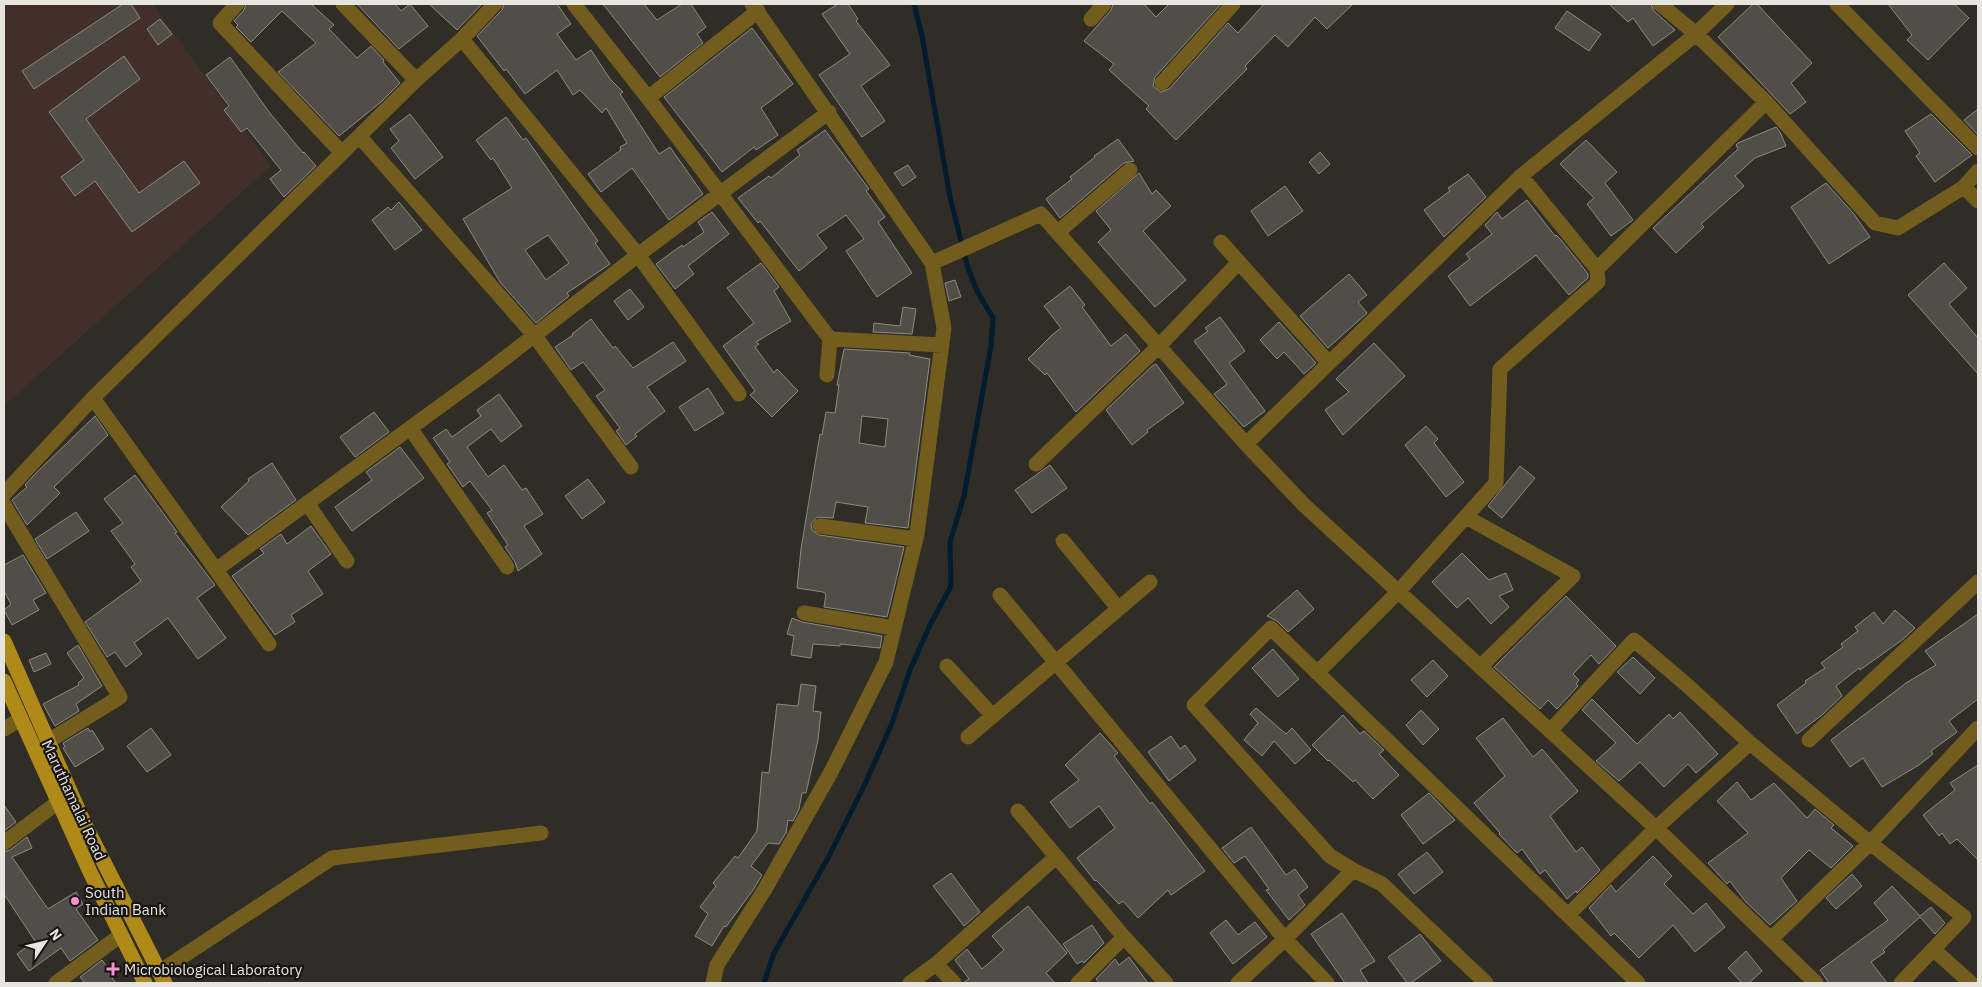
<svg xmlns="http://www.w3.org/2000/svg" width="1982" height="987" font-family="'IBM Plex Sans',sans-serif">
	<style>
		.education { fill: #432f2a }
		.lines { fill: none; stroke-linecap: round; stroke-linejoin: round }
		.stream { stroke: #011c2f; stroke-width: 5 }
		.building { fill: #514e47; stroke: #8e8a82; fill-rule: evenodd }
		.street { stroke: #725c1e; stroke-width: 15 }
		.primary { stroke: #af8a19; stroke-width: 15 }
		.poi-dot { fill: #f491d4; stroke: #171512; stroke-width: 2 }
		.labels { text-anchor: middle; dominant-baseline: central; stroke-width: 4.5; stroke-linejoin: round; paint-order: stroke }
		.street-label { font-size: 15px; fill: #e7e5e0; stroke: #171512 }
		.poi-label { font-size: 15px; fill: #e7e5e0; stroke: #171512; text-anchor: start }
	</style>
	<rect width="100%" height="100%" fill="#302d26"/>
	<path class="education" d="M4 4H152L271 166 4 406Z"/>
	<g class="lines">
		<path class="stream" d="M764 983 774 953 828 858 865 784 892 723 910 670 930 625 951 586 950 542 964 496 991 346 993 318 977 291 967 265 950 197 922 36 914 4"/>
	</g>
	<path class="building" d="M123 4H131L140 18 34 89 22 71Z
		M246 4H311L334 25 329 29 357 58 371 46 384 60 383 62 400 83 381 102 339 136 278 72 316 43 282 11 251 42 236 27 238 25 234 21 244 10Z
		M357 4H395L401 11 410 4 428 26 399 49Z
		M429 4H482L457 30Z
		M504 4H557L571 24 557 34 576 60 591 50 610 79 623 92 620 94 659 154 670 147 703 194 669 220 632 168 601 192 588 174 621 150 620 147 627 143 606 108 602 113 580 90 573 95 557 70 525 94 506 69 504 71 477 36 502 10Z
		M603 4H644L657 20 682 4H691L706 27 697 34 703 43 660 77Z
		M838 4H848L858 19 856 21 890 65 861 86 885 121 862 137 819 75 850 54 822 14Z
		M1113 4H1144L1156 17 1169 4H1221L1155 77 1153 86 1161 92 1169 89 1228 23 1238 33 1264 4H1353L1327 29 1315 17 1288 47 1275 35 1245 66 1247 69 1176 140 1146 109 1149 106 1109 70 1114 64 1084 41 1111 10Z
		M1609 4H1651L1654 11 1675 30 1653 46 1633 18 1628 22Z
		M1753 4H1757L1812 63 1791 83 1806 102 1790 114 1718 37Z
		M1888 4H1954L1969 18 1928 60 1907 40 1912 35Z
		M1567 11 1601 34 1589 51 1555 28Z
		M160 19 172 34 158 45 147 29Z
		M752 28 793 84 761 108 778 135 756 150 754 147 722 172 664 97Z
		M124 56 140 79 86 119 139 193 184 161 200 183 132 232 95 181 75 196 61 177 84 160 49 112Z
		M230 57 269 112 303 153 304 152 316 166 284 197 270 179 281 170 247 128 241 132 224 110 229 106 206 75Z
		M1978 109V135L1964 120Z
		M410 114 443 157 415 179 391 148 399 141 390 129Z
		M1931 114 1972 155 1935 182 1916 156 1920 153 1905 131Z
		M506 117 523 140 526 138 598 241 595 243 610 264 567 293 569 296 536 323 500 282 463 219 512 188 493 158 491 160 476 140ZM548 235 569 263 546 280 525 250Z
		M1776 127 1780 132 1786 146 1755 158 1735 176 1744 186 1701 224 1704 227 1676 253 1653 228 1738 149 1736 145 1738 143Z
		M825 130 869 189 866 191 885 217 878 222 912 273 877 297 846 251 864 239 846 215 817 235 827 248 799 271 760 221 758 223 738 198 769 176 771 178 800 155 797 150Z
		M1118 139 1134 161 1124 163 1060 218 1046 199 1072 179 1070 177 1095 157 1094 156Z
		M1586 140 1617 172 1605 183 1633 220 1611 236 1587 204 1594 198 1560 164Z
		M1320 152 1330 164 1319 174 1309 162Z
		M908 165 916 177 903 186 894 173Z
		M1139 173 1152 194 1156 190 1171 206 1143 231 1186 280 1155 307 1098 242 1111 230 1096 211Z
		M1468 174 1486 197 1444 237 1424 210 1450 191 1448 188Z
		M1826 183 1854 214 1870 237 1829 264 1791 207Z
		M1285 186 1303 211 1268 236 1251 211Z
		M1527 200 1555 236 1556 235 1561 240 1578 261 1588 274V278L1569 295 1536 255 1470 306 1448 276 1470 259 1466 254 1492 234 1485 225 1497 212 1502 219Z
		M399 202 422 230 395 250 372 220 388 207 391 210Z
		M712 212 729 234 688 266 694 274 675 289 656 264 682 245 683 247 704 232 698 222Z
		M761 263 779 287 774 291 791 321 756 342 759 344 755 347 774 373 777 369 798 391 772 417 750 395 755 391 723 346 754 323 727 288Z
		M1944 263 1967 288 1949 304 1978 338V374L1908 295Z
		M1349 274 1367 295 1358 302 1367 313 1328 348 1300 316Z
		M955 280 961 297 949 301 945 283Z
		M1070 286 1085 305 1082 307 1111 346 1126 334 1140 351 1076 412 1047 373 1045 375 1028 359 1052 335 1061 328 1044 306Z
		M630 289 644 307 628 320 614 301Z
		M903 307 916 309 912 334 873 332 874 323 900 326Z
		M1220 317 1245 351 1229 363 1265 411 1244 427 1214 394 1227 384 1194 341 1208 331 1205 328Z
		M591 319 613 348 615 346 633 368 673 342 686 361 647 387 665 411 635 434 637 436 626 445 616 431 620 428 596 396 605 390 583 362 571 370 555 347 573 335 572 334Z
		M1279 322 1316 363 1304 374 1284 352 1277 359 1260 340Z
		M1374 343 1405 376 1343 435 1325 410 1349 392 1336 379Z
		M844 349 910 353 909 355 930 359 908 528 865 523 868 507 836 502 833 518 817 517 811 524 812 530 819 535 904 547 887 617 824 607 826 594 823 592 797 588 801 549 820 434 822 435 826 412 835 413 839 385H837ZM862 416 888 419 885 447 859 443Z
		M1156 364 1184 403 1147 430 1148 432 1132 445 1106 410 1152 366Z
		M708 388 724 413 695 431 679 407Z
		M499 394 522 426 501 442 491 429 467 447 488 477 504 465 522 490 526 488 543 514 524 526 542 554 518 571 515 562 505 547 508 545 487 513 492 510 470 481 463 487 447 464 450 462 433 438 446 429 452 437 481 416 477 410Z
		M374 412 389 432 355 457 340 437Z
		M95 416 108 435 54 487 60 493 27 525 12 500 27 487 25 485 36 473Z
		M1426 426 1438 439 1434 443 1464 482 1446 497 1405 445Z
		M400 447 424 478 352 531 335 507 372 480 366 472Z
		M272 463 296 500 248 535 221 507 249 481 248 479Z
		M1050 465 1067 488 1032 513 1015 490Z
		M1520 466 1535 478 1502 518 1488 506Z
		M135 475 177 532 175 533 215 585 197 598 226 638 198 659 168 618 134 643 142 654 126 667 115 652 107 657 85 622 141 581 131 567 135 564 111 531 123 523 104 499Z
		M588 479 605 502 582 519 565 496Z
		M76 512 89 531 47 559 35 539Z
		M311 526 331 554 308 571 323 594 291 615 295 622 275 635 232 576 264 553 260 549 281 534 287 544Z
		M1462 553 1489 580 1506 573 1513 590 1499 596 1509 607 1491 624 1468 598 1457 608 1432 582Z
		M23 555 46 593 33 600 39 610 12 625 4 610 11 604 4 591V565Z
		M1297 590 1314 609 1288 632 1277 621 1267 616Z
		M1566 596 1616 646 1599 664 1591 655 1573 674 1579 680 1576 684 1578 686 1557 709 1548 700 1540 709 1494 667Z
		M1895 610 1915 628 1902 640 1860 670 1859 668 1836 686 1842 696 1822 715 1797 734 1777 705 1806 683 1805 681 1825 668 1821 663 1843 647 1841 644 1858 631 1855 627 1874 612 1883 624Z
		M1978 614V699L1949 721 1957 732 1931 751 1933 754 1919 765 1882 787 1863 758 1850 767 1831 740 1906 683 1936 665 1925 651Z
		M792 618 802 622 882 636 880 648 840 644V646L813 644 811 658 791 655 794 636 787 634Z
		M78 645 102 686 76 704 79 711 55 726 43 704 79 685 78 683 84 678 67 653Z
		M1273 649 1299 679 1278 697 1252 668Z
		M46 653 51 664 34 672 29 660Z
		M1633 657 1655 678 1640 694 1617 672Z
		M1433 660 1448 676 1427 697 1411 680Z
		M801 684 816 686 813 711 821 712 818 740 806 793H802L799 809 793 821 788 820 786 833 779 844 768 843 751 866 762 875 753 890 726 927 724 926 712 946 695 936 708 914 700 907 716 886 713 883 735 856 738 858 757 831 762 772 769 773 777 704 798 706Z
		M1592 699 1637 744 1669 714 1673 719 1680 712 1718 754 1696 773 1688 764 1664 787 1640 762 1619 781 1596 761 1616 743 1582 710Z
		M1256 708 1286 734 1292 728 1311 750 1295 764 1274 741 1262 756 1244 740 1258 723 1250 714Z
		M1421 710 1439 729 1423 745 1406 725Z
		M1343 715 1360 734 1364 731 1384 750 1379 754 1399 775 1373 799 1355 780 1353 782 1329 760 1328 761 1312 745Z
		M1503 718 1533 757 1542 749 1578 791 1550 816 1576 852 1582 847 1600 870 1577 893 1576 891 1567 899 1545 870 1540 874 1522 849 1517 853 1499 834 1500 833 1474 803 1505 776 1476 738Z
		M88 728 90 732 92 730 104 749 75 767 63 748 65 747 63 743Z
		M151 728 171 755 147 772 127 746Z
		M1100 733 1118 753 1114 756 1150 804 1152 802 1205 871 1171 895 1168 890 1138 918 1123 901 1119 904 1096 880 1095 881 1077 858 1115 828 1099 806 1070 828 1050 802 1079 780 1065 765Z
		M1171 736 1180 749 1185 745 1196 760 1169 781 1148 752Z
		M1978 765V860L1957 839 1950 844 1942 833 1939 836 1923 815 1955 790 1950 783Z
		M1737 782 1751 800 1774 783 1807 818 1815 809 1834 825 1831 828 1853 846 1831 868 1809 850 1781 878 1797 901 1770 925 1745 901 1730 881 1727 884 1708 863 1748 833 1717 801Z
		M1429 793 1455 820 1423 844 1401 815Z
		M4 805 16 822 4 831Z
		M1251 827 1286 875 1295 869 1308 887 1298 895 1305 905 1289 920 1266 890 1269 889 1245 856 1234 863 1222 848Z
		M27 837 32 848 12 857 48 909 76 892 83 904 76 909 98 940 70 961 61 948 29 971 17 954 35 941 4 894V852L10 850Z
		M1427 852 1443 872 1414 894 1398 874Z
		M1653 856 1672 876 1664 884 1693 914 1706 903 1725 927 1695 952 1673 925 1639 958 1614 933 1611 936 1589 908 1611 885 1616 892Z
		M951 873 980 912 964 926 933 886Z
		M1852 874 1862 886 1836 909 1826 898Z
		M1892 886 1920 916 1931 907 1945 923 1935 934 1920 917 1883 950 1885 952 1871 962 1887 983H1829L1820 970 1888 920 1874 903Z
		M1028 906 1067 953 1046 973 1055 983H963L969 979 955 960 967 949 982 969 1004 950 992 936Z
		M1342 913 1375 961 1360 970 1368 983H1345L1311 934Z
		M1226 920 1238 935 1255 922 1267 937 1233 964 1210 933Z
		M1092 925 1104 943 1084 963 1082 961 1077 964 1063 944Z
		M1420 934 1441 961 1411 983H1407L1388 957Z
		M1746 951 1762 971 1749 983H1742L1728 968Z
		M1129 957 1148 983H1099L1096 979 1115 959 1119 965Z
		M102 960 111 973 109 974 116 983H85L80 977Z"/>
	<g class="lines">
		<path class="street" d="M237 4 220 23 342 153 416 80 462 39 495 4
			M343 4 416 80
			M574 4 648 98 830 339
			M1660 4 1696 34 1766 102
			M1837 4 1978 148
			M1091 19 1104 4
			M462 39 638 255 739 394
			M1162 83 1233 4
			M648 98 758 11
			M360 137 534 335 631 467
			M1978 171 1964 187 1978 201
			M1521 176 1597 269 1766 102 1875 223 1898 228 1964 187
			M1058 232 1130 170
			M1221 242 1329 363
			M932 263 1041 214 1246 444 1304 505 1656 828 1816 983
			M827 375 830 339 942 345
			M93 398 269 644
			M410 428 507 567
			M1246 444 1521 176 1696 34 1727 4
			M1036 464 1159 346 1239 262
			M4 494 93 398 342 153
			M307 503 347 561
			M4 505 120 697 47 742
			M1466 517 1573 576 1480 667
			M820 526 916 539
			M1063 541 1118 608
			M217 569 487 372 638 255 829 112
			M1000 595 1285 939 1353 870
			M804 613 894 628
			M947 666 993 716
			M1317 673 1398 592 1496 483 1500 369 1598 282 1597 269
			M4 729 21 719
			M1550 731 1634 640 1688 686 1750 743 1870 843 1964 917 1901 983
			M968 737 1150 582
			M1809 740 1978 582
			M1018 811 1124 937 1166 983
			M4 843 58 802
			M1568 915 1656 828 1750 743
			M1771 939 1870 843 1978 728
			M1933 949 1971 983
			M936 964 954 983
			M159 972 332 858 541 833
			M56 983 121 935
			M713 983 717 965 765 889 831 772 886 662 917 534 944 328 932 263 752 4
			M910 983 936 964 1056 857
			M1078 983 1124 937
			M1238 983 1285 939 1327 983
			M1486 983 1382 884 1353 870 1330 856 1194 705 1271 628 1638 983"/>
		<path class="primary" d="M4 641 85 825 165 983
			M4 681 90 872 145 983"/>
	</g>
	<g class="poi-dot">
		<circle cx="75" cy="901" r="5"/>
		<path d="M110.5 961.5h5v5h5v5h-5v5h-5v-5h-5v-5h5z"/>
	</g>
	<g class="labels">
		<g class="street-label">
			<text transform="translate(74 800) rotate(65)">Maruthamalai Road</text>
		</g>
		<g class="poi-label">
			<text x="85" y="892">South<tspan x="85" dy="17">Indian Bank</tspan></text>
			<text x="124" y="969">Microbiological Laboratory</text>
		</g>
	</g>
	<rect width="1982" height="987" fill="none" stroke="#e7e5e0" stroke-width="10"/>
	<g transform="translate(45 942) rotate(55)" stroke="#171512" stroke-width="4" paint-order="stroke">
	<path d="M0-4L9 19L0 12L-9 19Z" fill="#e7e5e0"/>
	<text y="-8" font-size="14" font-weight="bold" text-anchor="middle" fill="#e7e5e0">N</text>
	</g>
</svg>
